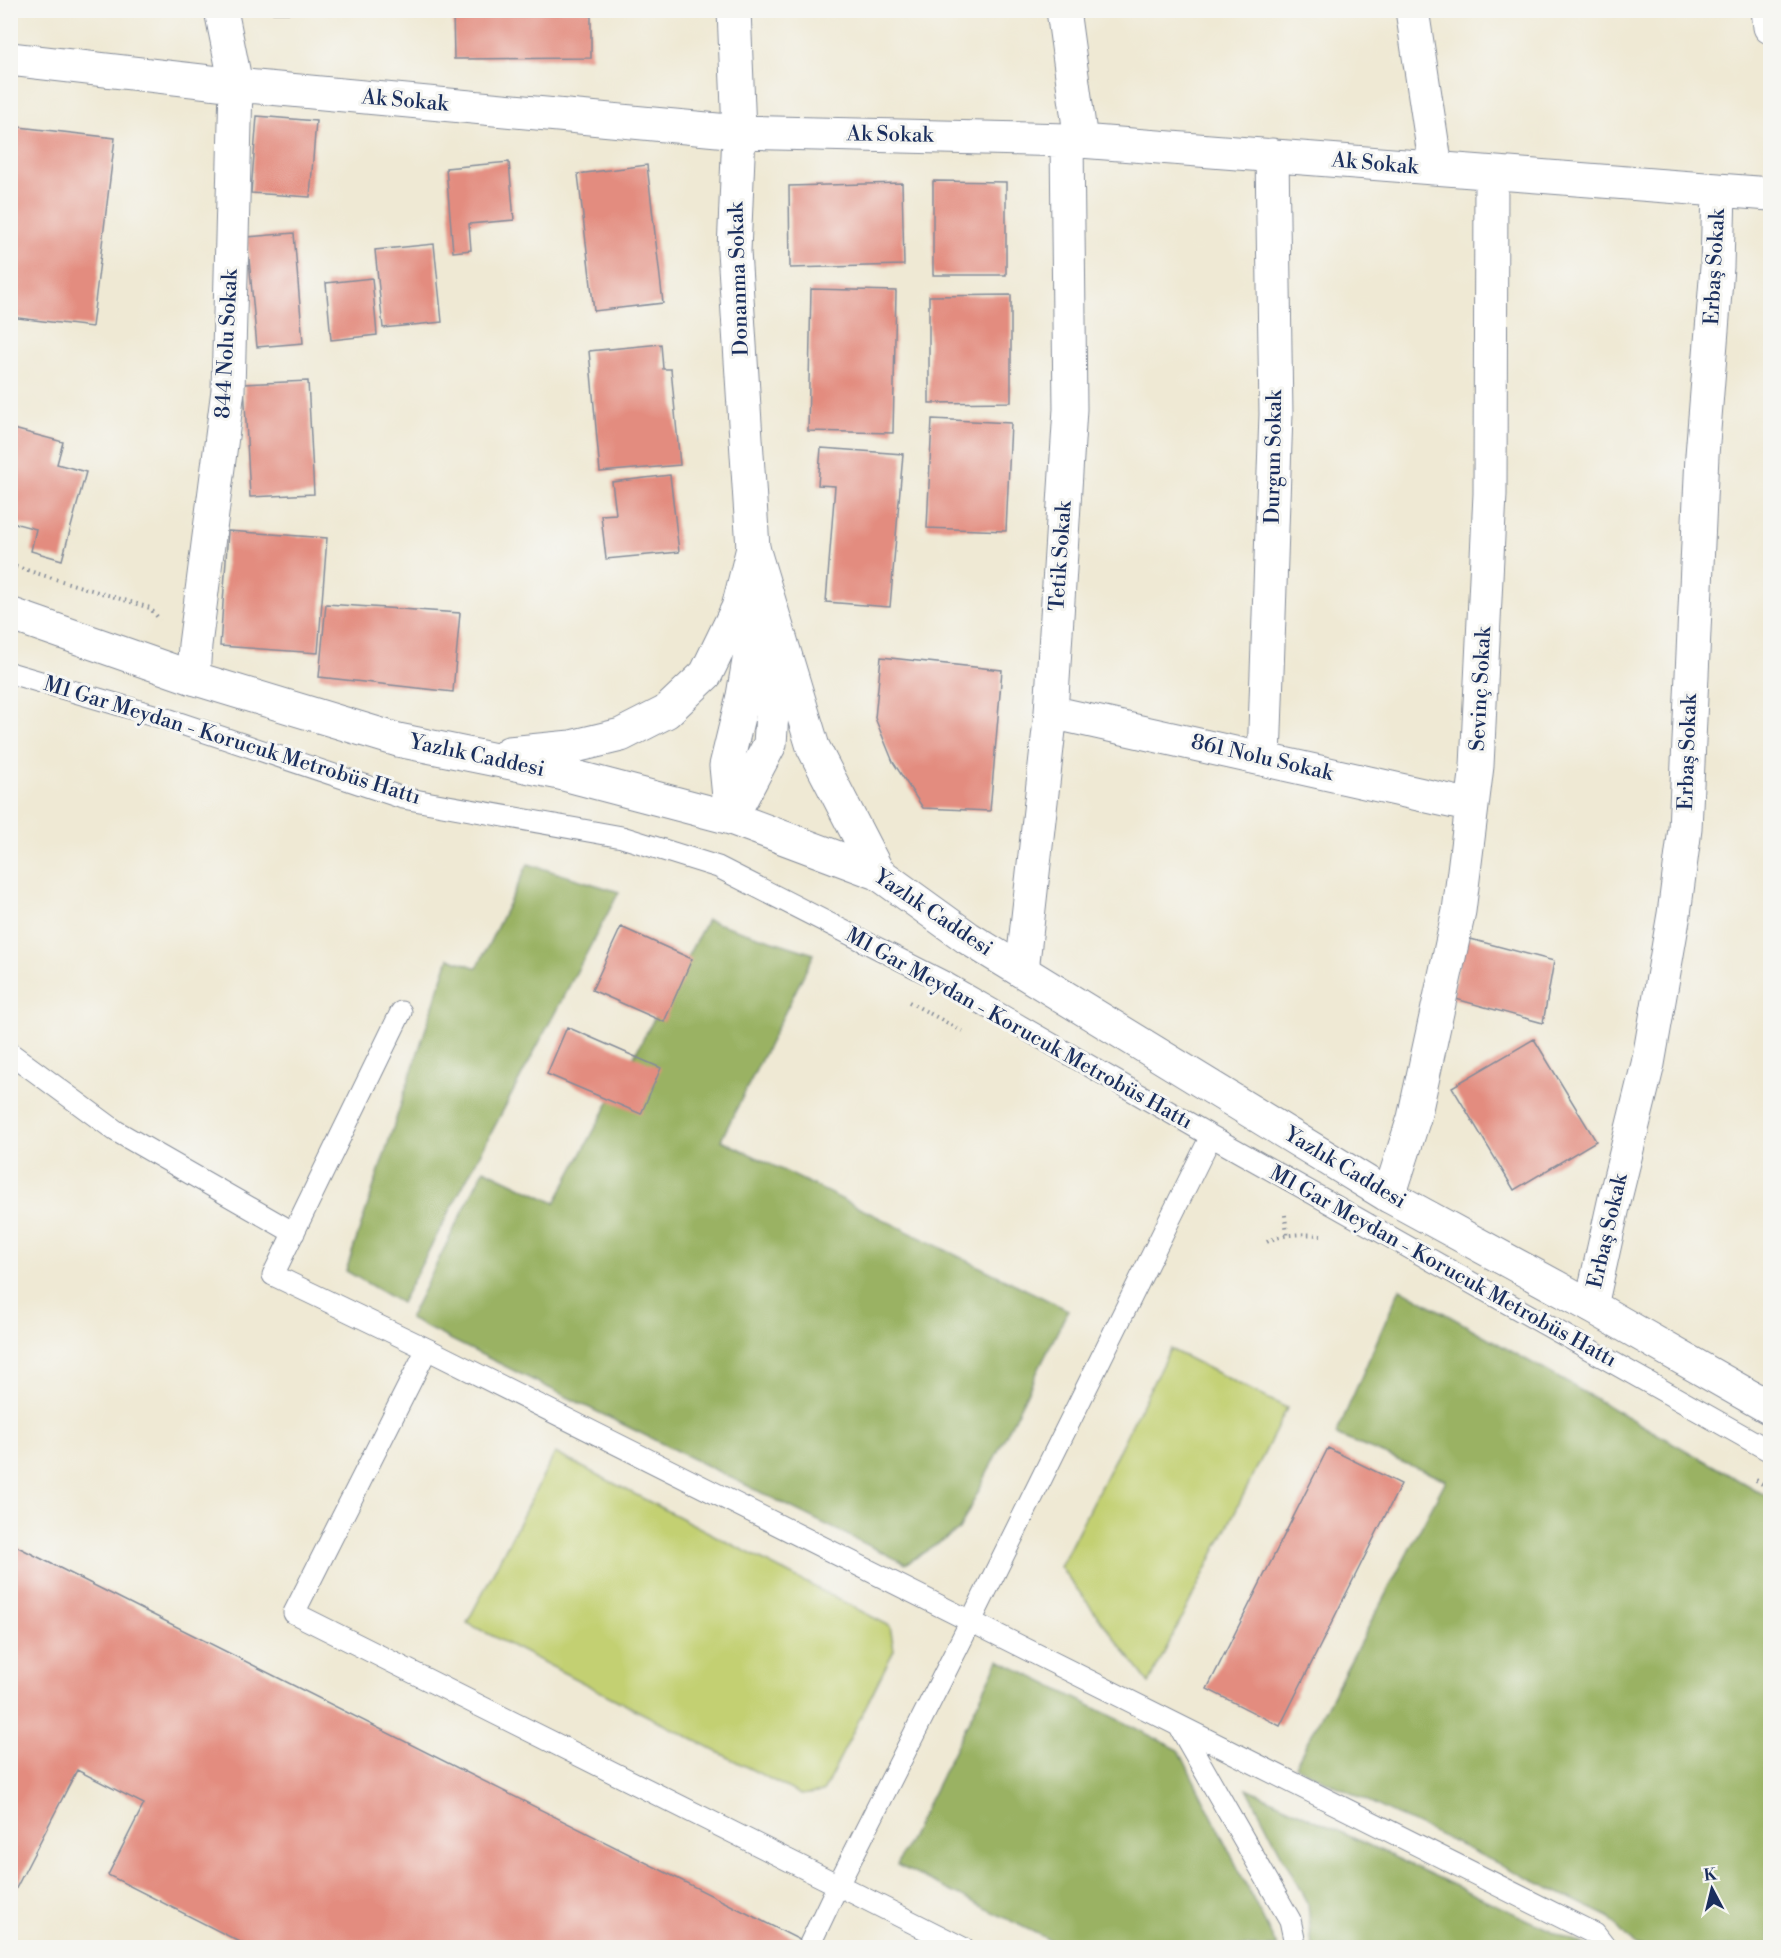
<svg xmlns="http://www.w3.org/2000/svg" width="1781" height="1958" font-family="'Libre Bodoni',serif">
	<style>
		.green { fill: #c3d072; stroke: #6f8068; stroke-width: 1.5 }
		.forest { fill: #9ab264; stroke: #5a7061; stroke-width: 1.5 }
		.building { fill: #e38c7f }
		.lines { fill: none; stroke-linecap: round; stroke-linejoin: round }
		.service-casing { stroke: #858c99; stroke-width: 23 }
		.minor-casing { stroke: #858c99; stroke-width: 35 }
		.secondary-casing { stroke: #858c99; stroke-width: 35 }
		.path { stroke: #858c99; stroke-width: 4; stroke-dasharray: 1.5 4.5; stroke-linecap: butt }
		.service { stroke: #fff; stroke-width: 21 }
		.minor { stroke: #fff; stroke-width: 33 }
		.secondary { stroke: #fff; stroke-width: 33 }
		.labels { text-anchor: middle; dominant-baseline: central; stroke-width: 6; stroke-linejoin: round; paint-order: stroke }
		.street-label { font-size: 21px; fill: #1b2f5e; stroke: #f6f6f2 }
	</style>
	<rect width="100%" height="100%" fill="#f6f6f2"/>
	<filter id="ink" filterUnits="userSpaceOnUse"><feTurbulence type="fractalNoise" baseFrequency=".0167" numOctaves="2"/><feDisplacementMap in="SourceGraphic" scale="12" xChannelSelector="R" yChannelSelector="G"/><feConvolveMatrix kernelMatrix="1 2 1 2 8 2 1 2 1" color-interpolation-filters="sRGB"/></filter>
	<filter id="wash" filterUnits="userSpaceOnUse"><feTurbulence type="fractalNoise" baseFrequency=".008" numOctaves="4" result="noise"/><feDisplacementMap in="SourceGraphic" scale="24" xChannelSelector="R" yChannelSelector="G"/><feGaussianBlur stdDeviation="1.35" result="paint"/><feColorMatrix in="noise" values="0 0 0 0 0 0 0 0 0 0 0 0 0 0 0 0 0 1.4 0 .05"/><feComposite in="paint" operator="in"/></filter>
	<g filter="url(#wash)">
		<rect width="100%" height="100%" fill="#efe9d4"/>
		<path class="green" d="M1170 1349 1287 1408 1149 1683 1060 1567Z
			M555 1453 890 1626 894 1650 823 1792 801 1795 467 1623Z"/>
		<path class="forest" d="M528 864 619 892 401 1303 346 1271 449 958 477 968Z
			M707 920 814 954 721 1140 1068 1310 959 1530 906 1564 409 1319 484 1169 555 1203Z
			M1400 1288 1770 1498V1947H1636L1609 1917 1295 1766 1446 1480 1336 1435Z
			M999 1660 1179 1750 1277 1947H1064L897 1865Z
			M1247 1788 1586 1947H1312L1308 1905Z"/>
		<g id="blocks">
			<path class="building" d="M273 10H352V13H273Z
				M453 10H591V58L454 59Z
				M257 116 316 121 310 197 251 193Z
				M10 126 115 138 92 327 10 317Z
				M509 162 514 220 469 224 471 250 453 252 446 168Z
				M647 165 663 303 594 311 578 174Z
				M933 181 1006 182V275H933Z
				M902 183 904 265 790 268 789 186Z
				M294 233 303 343 257 347 247 237Z
				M434 244 442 322 383 328 375 250Z
				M372 278 377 335 331 340 326 283Z
				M811 289 896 291 893 433 808 431Z
				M1011 295V402L929 403V296Z
				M661 344 663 369H671L680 465 600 472 589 351Z
				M308 381 314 494 250 497 244 384Z
				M932 419 1011 423 1006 531 927 528Z
				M10 428 63 442 57 464 86 472 62 560 31 551 36 529 10 522Z
				M821 448 903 454 890 607 826 602 835 486 818 485Z
				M670 475 679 552 606 559 601 515 616 514 612 482Z
				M228 531 327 538 318 653 220 646Z
				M326 604 460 613 453 692 319 677Z
				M881 657 1002 670 990 811 923 808 893 762 875 718Z
				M621 927 692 959 664 1022 592 990Z
				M1463 937 1554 961 1543 1023 1452 998Z
				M567 1027 661 1068 641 1114 547 1074Z
				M1534 1039 1596 1141 1514 1190 1452 1087Z
				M1328 1448 1401 1484 1280 1726 1207 1689Z
				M10 1543 802 1941 799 1948H252L108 1875 144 1804 77 1770 10 1900Z"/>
		</g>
	</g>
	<g filter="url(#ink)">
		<use href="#blocks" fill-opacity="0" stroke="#858c99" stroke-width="1.5"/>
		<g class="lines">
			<defs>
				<path id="service" d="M10 673 164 718 403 798 622 837 718 867 944 982 1211 1136 1770 1451
					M401 1012 273 1275 427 1349
					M10 1053 116 1131 294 1233
					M1179 1726 1290 1920 1296 1948
					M808 1948 838 1885 294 1613 427 1349 1595 1934 1606 1948
					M963 1948 838 1885 971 1621 1211 1136"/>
				<path id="minor" d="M734 10 739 132 734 251 753 548
					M1063 10 1081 141
					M1412 10 1436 168
					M1768 10 1770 27
					M10 59 236 85 739 132 1067 140 1770 194
					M193 678 195 645 228 390 236 85 221 10
					M1051 712 1472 806
					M1264 759 1276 414 1272 155
					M1022 971 1051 712 1070 409 1067 140
					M1389 1196 1414 1118 1459 911 1477 766 1490 494 1491 173
					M1591 1306 1615 1198 1648 1064 1674 914 1685 829 1702 455 1717 267 1719 190"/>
				<path id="secondary" d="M753 548 813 747 878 873
					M10 614 193 678 398 740 560 773 731 818 878 873 968 938 1389 1196 1591 1306 1770 1408
					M509 753 571 747 621 735 666 712 706 674 738 608 753 548
					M731 818 770 744 775 667 772 650
					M731 818 726 766 743 696 756 619 755 584"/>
			</defs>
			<use href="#service" class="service-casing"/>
			<use href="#minor" class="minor-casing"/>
			<use href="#secondary" class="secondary-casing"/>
			<path class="path" d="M10 565 150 608 160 620
				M909 1002 962 1031
				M1285 1215 1287 1235
				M1267 1242C1284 1233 1303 1234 1321 1235
				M1756 1480 1770 1489"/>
			<use href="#service" class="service"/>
			<use href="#minor" class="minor"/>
			<use href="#secondary" class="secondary"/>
		</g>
	</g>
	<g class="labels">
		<g class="street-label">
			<text transform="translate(405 101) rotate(5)">Ak Sokak</text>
			<text transform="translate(890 135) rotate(1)">Ak Sokak</text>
			<text transform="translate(1375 164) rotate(5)">Ak Sokak</text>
			<text transform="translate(1715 267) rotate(-87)">Erbaş Sokak</text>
			<text transform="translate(739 279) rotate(-92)">Donanma Sokak</text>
			<text transform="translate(227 344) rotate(-87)">844 Nolu Sokak</text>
			<text transform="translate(1274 457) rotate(-89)">Durgun Sokak</text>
			<text transform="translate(1061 556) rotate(-86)">Tetik Sokak</text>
			<text transform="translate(1481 689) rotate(-87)">Sevinç Sokak</text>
			<text transform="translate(232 741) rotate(17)">M1 Gar Meydan - Korucuk Metrobüs Hattı</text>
			<text transform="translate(1688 752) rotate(-88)">Erbaş Sokak</text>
			<text transform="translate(477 756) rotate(12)">Yazlık Caddesi</text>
			<text transform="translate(1262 758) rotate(13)">861 Nolu Sokak</text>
			<text transform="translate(933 913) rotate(34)">Yazlık Caddesi</text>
			<text transform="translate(1019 1029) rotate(29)">M1 Gar Meydan - Korucuk Metrobüs Hattı</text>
			<text transform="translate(1345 1168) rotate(31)">Yazlık Caddesi</text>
			<text transform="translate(1608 1231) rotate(-77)">Erbaş Sokak</text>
			<text transform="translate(1443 1267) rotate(29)">M1 Gar Meydan - Korucuk Metrobüs Hattı</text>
		</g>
	</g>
	<rect width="1781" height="1958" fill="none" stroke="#f6f6f2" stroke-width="36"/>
	<g transform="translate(1712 1889) rotate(353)" stroke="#f6f6f2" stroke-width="4.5" paint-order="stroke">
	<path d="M0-4.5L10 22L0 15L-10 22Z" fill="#1b2f5e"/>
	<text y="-9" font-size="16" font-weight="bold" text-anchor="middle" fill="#1b2f5e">K</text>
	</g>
</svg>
